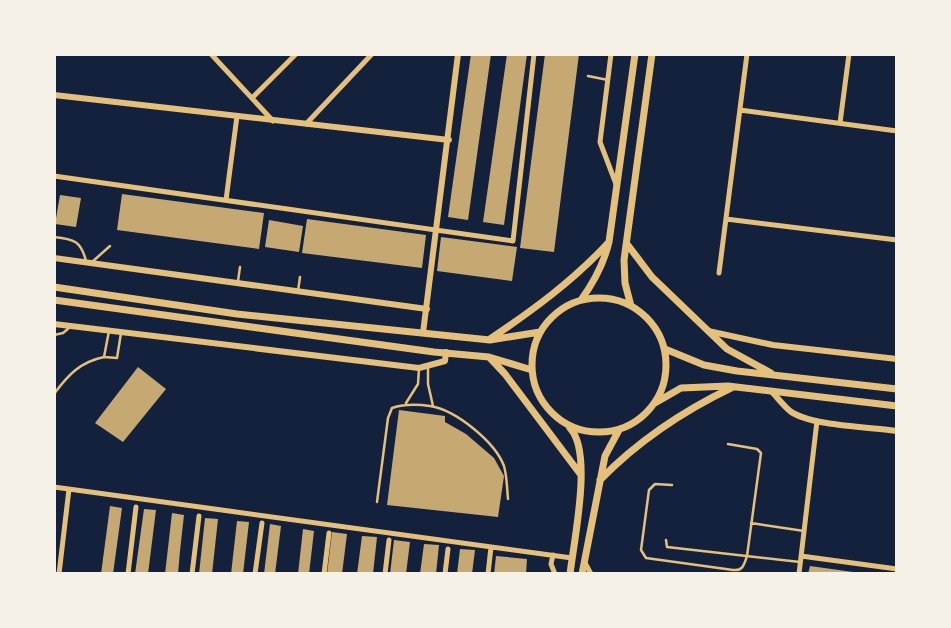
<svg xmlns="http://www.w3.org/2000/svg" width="951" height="628" font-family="'Noto Sans',sans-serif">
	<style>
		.building { fill: #c6a872 }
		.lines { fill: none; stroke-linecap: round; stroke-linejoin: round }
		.service { stroke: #e5c07b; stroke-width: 2.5 }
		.minor { stroke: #e5c07b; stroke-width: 5 }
		.tertiary { stroke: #e5c07b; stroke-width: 6 }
		.secondary { stroke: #e5c07b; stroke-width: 7 }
	</style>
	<rect width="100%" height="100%" fill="#14213d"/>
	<path class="building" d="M471 54H491L468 220 448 217Z
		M507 54H527L504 225 483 222Z
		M545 54H579L554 252 520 248Z
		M122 194 264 213 259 249 117 230Z
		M60 195 81 198 76 227 55 224Z
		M307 219 426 235 422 268 302 253Z
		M269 220 303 226 299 252 265 247Z
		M441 237 517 247 512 281 437 271Z
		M138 367 166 389 123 442 95 423Z
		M399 410 445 416V422L466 434 494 458 504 476 498 517 387 505Z
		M110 506 122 508 113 574H101Z
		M144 509 156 510 148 574H135Z
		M172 513 184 515 180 551 178 574H165Z
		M205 518 218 519 212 574H199Z
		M237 521 249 522 243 574H231Z
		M270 524 281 526 275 574H264Z
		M303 529 314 531 309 574H298Z
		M332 532 347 534 342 574H327Z
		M362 536 377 537 373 574H357Z
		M394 540 410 542 406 574H390Z
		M424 544 439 545 436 574H420Z
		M460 549 475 550 472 574H457Z
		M496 556 527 559 526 574H494Z
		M810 566 853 572V574H808Z"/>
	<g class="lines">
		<path class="service" d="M588 76 608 80
			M54 237C74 239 81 241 86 261
			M92 262 110 246
			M238 281 240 267
			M298 291 300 277
			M54 335 63 333 69 328
			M104 357 117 358 121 333
			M428 368V384L433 406
			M54 394C68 375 80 362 104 357L109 331
			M406 403 418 384 419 368
			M672 485 655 484 649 490 641 550 646 558 733 570C743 571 744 565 747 556L761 453 757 449 728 444
			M377 502 388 418 392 408C404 404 416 404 430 406 456 410 495 442 504 466 507 476 507 489 508 499
			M751 523 804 531
			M666 540 667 547 800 562"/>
		<path class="minor" d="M211 54 273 121
			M611 54 600 142 616 184
			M252 98 296 54
			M740 110 897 131
			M840 123 849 54
			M306 124 372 54
			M54 176 513 241 534 54
			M226 200 237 116
			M726 219 897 240
			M719 273 747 54
			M54 487 572 558
			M553 555 551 564 555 574
			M801 556 897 569
			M584 561 591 574
			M59 574 69 489
			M128 574 136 507
			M192 574 199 516
			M255 574 262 523
			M324 574 329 533
			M385 574 389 540
			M445 574 448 549
			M488 574 491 547
			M799 574 817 421"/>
		<path class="tertiary" d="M54 95 449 140
			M54 258 427 309
			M54 324 419 368 445 361 446 352
			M708 331 773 345 897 359
			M423 333 458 54
			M771 391C777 397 783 405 790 411 810 426 870 427 897 431"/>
		<path class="secondary" d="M627 244 652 277 727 349 771 373
			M54 287 237 314 490 340 540 332
			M532 365a67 67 0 1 1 134 0a67 67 0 1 1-134 0Z
			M54 300 434 352 489 357 532 370
			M581 300C594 282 604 263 609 242L635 54
			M631 306 625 283 624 260 652 54
			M490 339C533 310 573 281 608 243
			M665 349 704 365 737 371 897 389
			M490 358 505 374 581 475
			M655 403 681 388 728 386 897 406
			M570 428C593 452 574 540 570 574
			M600 480C637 442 685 410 733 387
			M582 574 605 456 619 430"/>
	</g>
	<rect width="951" height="628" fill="none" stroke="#f6f1e7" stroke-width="112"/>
</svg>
